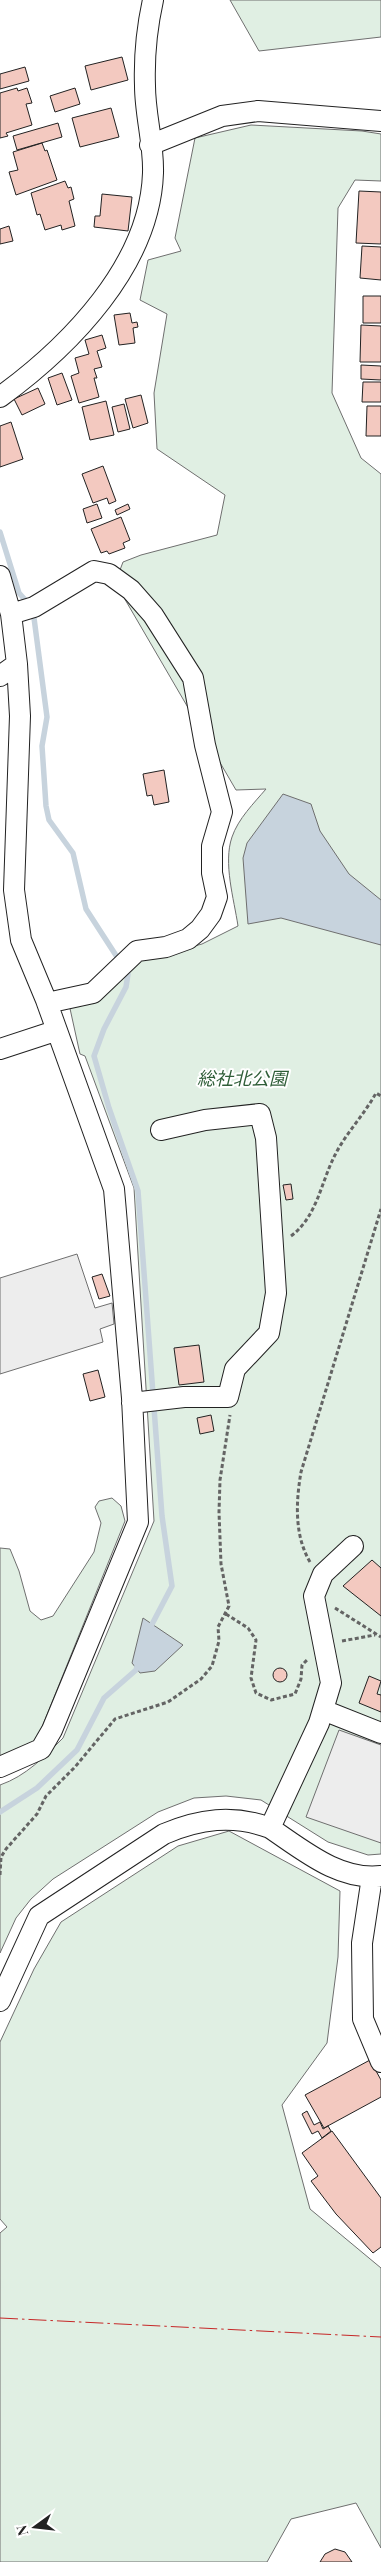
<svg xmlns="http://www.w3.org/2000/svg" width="381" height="2562" font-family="'Playfair Display','Noto Sans JP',serif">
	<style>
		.green { fill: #e0efe3; stroke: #6f6f6f }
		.parking { fill: #ededed; stroke: #6f6f6f }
		.water { fill: #c7d3dd; stroke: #6f6f6f }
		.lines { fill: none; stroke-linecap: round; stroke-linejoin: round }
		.stream { stroke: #c7d3dd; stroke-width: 5.5 }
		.building { fill: #f3c9c0; stroke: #222 }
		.minor-casing { stroke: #222; stroke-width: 22 }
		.path { stroke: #646464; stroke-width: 3; stroke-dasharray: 4 2.5; stroke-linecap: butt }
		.minor { stroke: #fff; stroke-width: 20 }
		.power { stroke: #c62828; stroke-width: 1; stroke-dasharray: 18 4 2.5 4; stroke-linecap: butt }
		.labels { text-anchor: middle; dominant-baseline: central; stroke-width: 4; stroke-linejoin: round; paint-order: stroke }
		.park-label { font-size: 18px; font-style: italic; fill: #2f5e38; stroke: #fff }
	</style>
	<rect width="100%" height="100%" fill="#fff"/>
	<path class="green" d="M230 0H381V37L259 51Z
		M251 125 362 131 381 134V181L355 180 338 208 332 393 361 458 381 474V1854L368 1855 328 1842 261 1800 226 1796 194 1798 158 1812 53 1879 31 1899 16 1918 0 1953V1785C26 1776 44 1757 63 1738L154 1521 134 1188 85 1056 80 1054 69 1004 131 963 202 944 238 926C234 899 223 863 232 837 238 819 254 803 266 789L236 790 123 596 117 578 123 562 141 555 217 535 225 495 157 449 154 393 167 314 140 300 148 260 181 251 175 238 195 138Z
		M112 1498 121 1506 125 1521 36 1742 0 1757V1548L10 1549 19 1571 30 1611 41 1620 53 1616 94 1552 101 1523 95 1507 99 1501Z
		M229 1831 340 1891 338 1957 327 2043 282 2105 310 2209 381 2268V2548L356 2503 291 2519 267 2562H0V2233L7 2227 0 2219V2042L34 1969 61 1922 178 1846Z"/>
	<path class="parking" d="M77 1254 95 1308 112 1303 114 1324 100 1329 103 1342 0 1374V1278Z
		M339 1730 381 1745V1843L306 1817Z"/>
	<path class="water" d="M283 794 311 804 320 831 349 874 381 900V945L281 918 248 924 243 858 247 843Z
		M143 1618 183 1645 155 1671 140 1673 132 1663Z"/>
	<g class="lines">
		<path class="stream" d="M0 532 19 593 28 603 34 618 47 717 42 746 46 806 49 820 73 853 86 909 128 974 126 987 104 1029 94 1056 109 1108 138 1191 162 1516 172 1586 149 1630
			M0 1812 37 1788 77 1750 104 1698 136 1670 138 1663"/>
	</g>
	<path class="building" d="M122 57 128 80 91 90 85 66Z
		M25 67 29 81 0 89V74Z
		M17 88 18 91 27 88 32 103 26 104 32 125 6 133 8 136 0 138V93Z
		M75 88 80 104 55 112 50 96Z
		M111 108 119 137 80 147 72 118Z
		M58 123 62 137 17 150 13 136Z
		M42 143 45 151 47 150 57 180 16 195 9 172 18 170 13 152Z
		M65 181 68 188 71 187 74 199 69 201 75 226 62 230 61 225 45 230 40 214 37 215 31 193Z
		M359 191 381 192V244L356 243Z
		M102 194 132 197 128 231 94 227 95 216H100Z
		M9 226 13 241 0 244V229Z
		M362 246 381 247V280L360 278Z
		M363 296H381V323H363Z
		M130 313 132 323 137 322 138 327 133 328 135 343 119 345 114 315Z
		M361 325 381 326V362H360Z
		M102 335 106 348 97 351 102 367 94 369 97 378H94L99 397 79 403 71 376 79 373 75 358 89 354 85 340Z
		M361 365 381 366V380L361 379Z
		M62 373 72 400 57 405 48 378Z
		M363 382H381V402H362Z
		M38 388 45 404 22 415 14 399Z
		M141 395 148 423 133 428 125 399Z
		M106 401 114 435 90 440 82 407Z
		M124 404 130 429 118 432 112 407Z
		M367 406H381V436H366Z
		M11 422 23 459 0 467V426Z
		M103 466 116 501 109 504 107 498 93 503 82 474Z
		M97 504 102 518 87 523 83 509Z
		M128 504 130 509 117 515 115 510Z
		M121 517 130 540 123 543 125 548 109 554 107 551 101 553 91 529Z
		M164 770 169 802 154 805 152 795 147 796 143 774Z
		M291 1184 293 1199 286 1200 283 1185Z
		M102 1274 110 1296 99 1299 92 1277Z
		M199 1345 204 1382 179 1385 174 1348Z
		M98 1370 105 1397 90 1401 83 1374Z
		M211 1415 214 1431 200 1434 197 1418Z
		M372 1560 381 1568V1616L343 1586Z
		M273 1675a7 7 0 1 1 14 0a7 7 0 1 1-14 0Z
		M369 1676 381 1681 377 1694 381 1695V1712L359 1703Z
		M370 2060 381 2080V2097L324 2128 305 2095Z
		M307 2111 314 2125 320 2122 323 2129 328 2126 331 2131 322 2138 318 2131 312 2134 302 2114Z
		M332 2131 381 2198V2247L373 2253 336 2214 311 2181 318 2176 302 2153Z
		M335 2549 345 2552 352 2562H320L325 2554Z"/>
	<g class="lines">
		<defs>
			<path id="minor" d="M150 145 222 116 258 111 381 121
				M0 397C70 346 150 265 153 173 154 144 145 115 145 86 144 58 147 27 153 0
				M0 576 11 614 17 664 20 716 14 890 21 940 46 1000 114 1189 132 1398 138 1522 52 1730 41 1749 0 1767
				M11 614 34 607 94 571 109 574 131 590 153 615 193 678 205 745 222 812 212 846V873L217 897 211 914 200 929 188 939 166 947 137 951 93 993 47 1003
				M0 676 17 664
				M0 1049 55 1031
				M132 1403 184 1397H228L235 1369 269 1333 276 1293 266 1138 260 1114 205 1120 161 1130
				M323 1710 381 1733
				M270 1828 319 1723 331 1683 314 1596 323 1574 353 1546
				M372 1877 362 1943 363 2019 381 2062
				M0 2001 39 1916 164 1834C199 1819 233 1814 270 1828 303 1850 339 1881 381 1876"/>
		</defs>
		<use href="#minor" class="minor-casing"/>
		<path class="path" d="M291 1236C317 1217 321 1182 335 1155 346 1133 364 1115 376 1093L381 1096
			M310 1562C294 1535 296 1501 301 1472L381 1209
			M335 1608 381 1637
			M226 1614 248 1628 256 1640 251 1678 256 1693 271 1700 295 1694 301 1679 302 1665 307 1660
			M342 1641 375 1635
			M0 1875 1 1857 6 1849 37 1814 46 1796 75 1767 115 1719 168 1702 201 1679 212 1666 219 1641 218 1627 229 1606 221 1564 219 1512 220 1480 230 1415"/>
		<use href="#minor" class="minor"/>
		<path class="power" d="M0 2318 381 2337"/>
	</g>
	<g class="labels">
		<g class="park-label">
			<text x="242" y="1078">総社北公園</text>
		</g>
	</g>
	<g transform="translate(35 2527) rotate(255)" stroke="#ffffff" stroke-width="4" paint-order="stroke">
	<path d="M0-4L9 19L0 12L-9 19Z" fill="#222222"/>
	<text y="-8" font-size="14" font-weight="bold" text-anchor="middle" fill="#222222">N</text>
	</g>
</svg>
